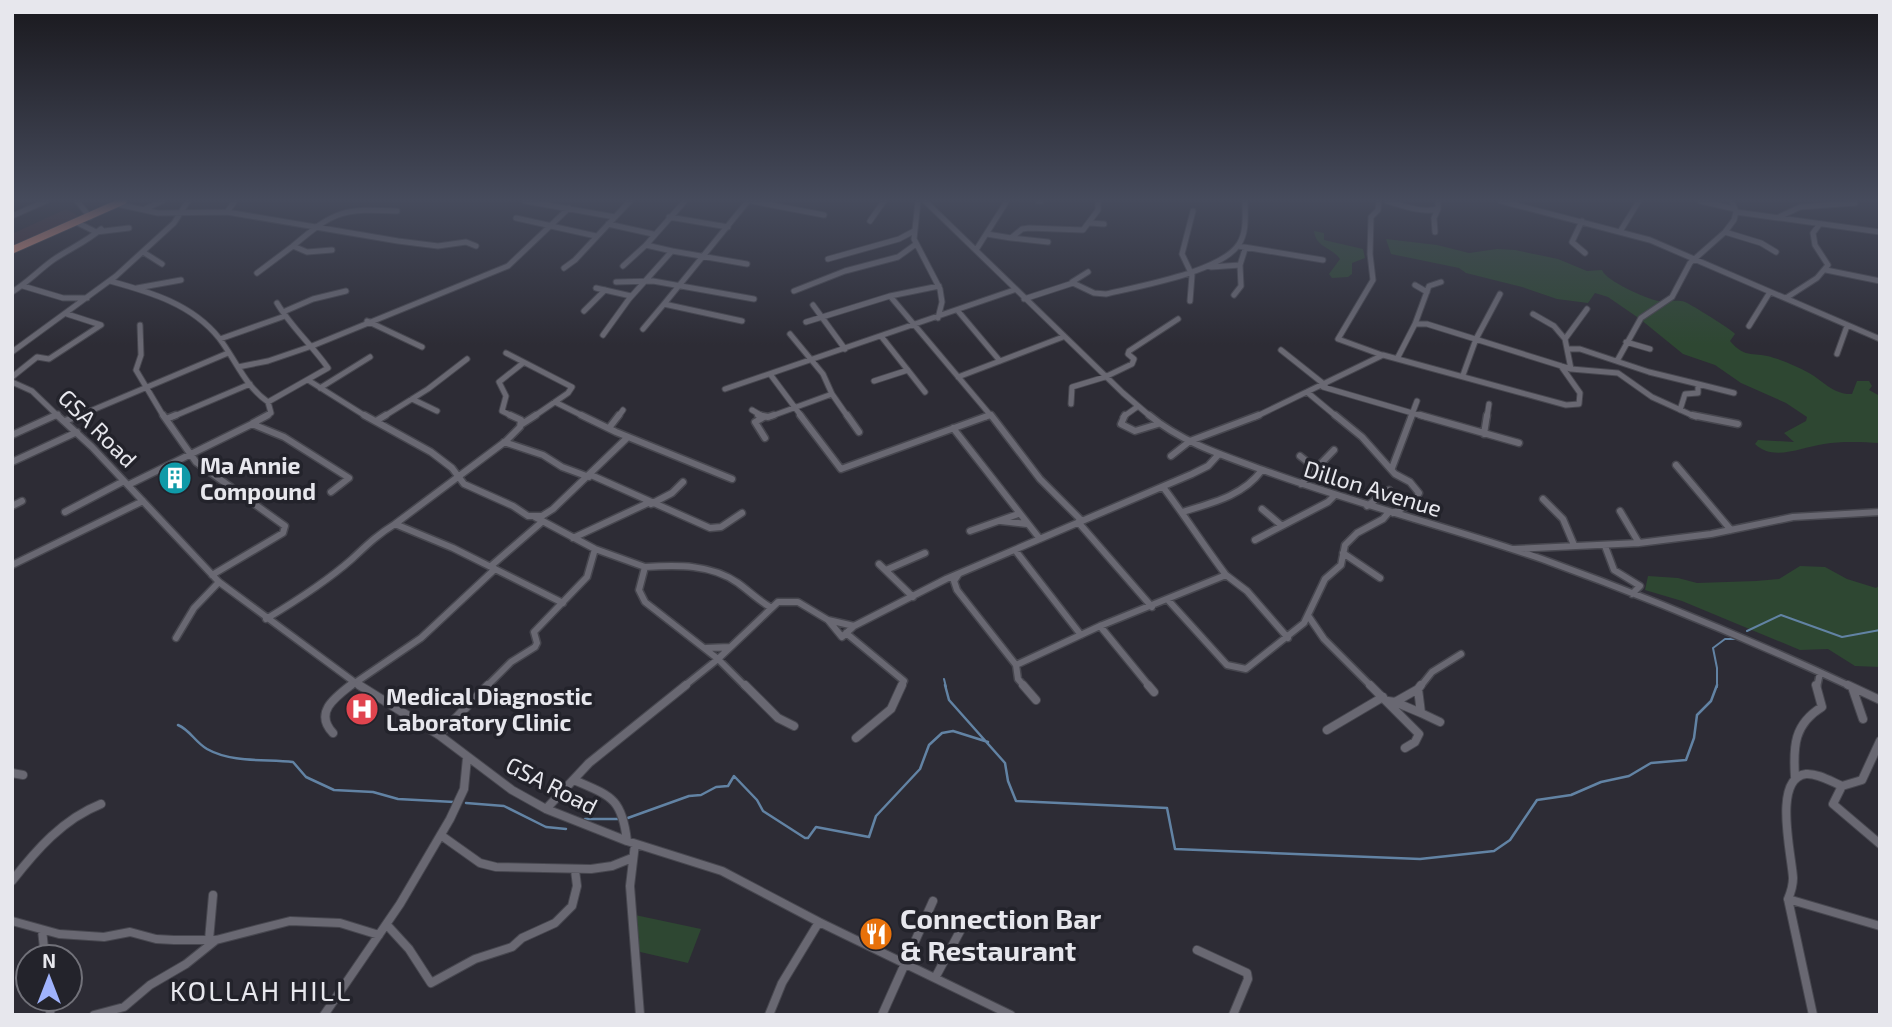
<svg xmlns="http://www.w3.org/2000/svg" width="1892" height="1027" font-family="'Exo 2',sans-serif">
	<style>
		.education { fill: #412f38 }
		.green { fill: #2e4732 }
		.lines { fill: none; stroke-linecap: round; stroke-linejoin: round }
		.stream-far1 { stroke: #6283a4; stroke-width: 2 }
		.stream { stroke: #6283a4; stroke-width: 2.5 }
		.minor-far2-casing { stroke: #47474f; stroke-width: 7 }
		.minor-far1-casing { stroke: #47474f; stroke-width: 9 }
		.minor-casing { stroke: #47474f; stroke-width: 10 }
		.highway-casing { stroke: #47474f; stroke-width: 9 }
		.minor-far2 { stroke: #696872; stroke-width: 5 }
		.minor-far1 { stroke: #696872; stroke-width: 6 }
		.minor { stroke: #696872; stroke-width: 8 }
		.highway { stroke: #e1927c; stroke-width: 7 }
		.labels { text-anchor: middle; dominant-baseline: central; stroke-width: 7; stroke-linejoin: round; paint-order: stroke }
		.street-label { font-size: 23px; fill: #e7e7ed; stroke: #23232b }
		.poi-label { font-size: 23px; font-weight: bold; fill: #e7e7ed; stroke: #23232b; text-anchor: start }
		.near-poi-label { font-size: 28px; font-weight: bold; fill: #e7e7ed; stroke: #23232b; text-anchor: start }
		.near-neighbourhood-label { font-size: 28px; letter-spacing: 2px; fill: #e7e7ed; stroke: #23232b }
	</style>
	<rect width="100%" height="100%" fill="#2d2c35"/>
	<path class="education" d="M66 209 80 217 12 245V234Z"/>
	<path class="green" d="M1314 231 1324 233V240L1363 249 1365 258 1352 263V274L1348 277 1332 278 1329 274 1340 259C1332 247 1316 248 1314 231Z
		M1386 239 1437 245 1469 253 1497 249 1515 250 1558 259 1587 271 1602 270C1606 281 1645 298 1658 301 1666 303 1676 299 1685 302 1692 305 1731 329 1735 334L1730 341C1746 360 1755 351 1774 358 1785 361 1798 367 1809 373 1823 381 1834 395 1852 394L1857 381H1869L1872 386 1869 390 1880 396V443C1862 442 1841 441 1824 444 1802 447 1773 462 1755 444L1758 440 1794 442 1784 433 1806 421 1807 417 1786 403 1741 383 1715 365 1683 354 1640 319 1608 297 1595 293 1588 303 1557 299 1522 287 1466 273 1459 268 1391 254Z
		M1800 566 1825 567 1847 579 1876 588 1880 585V667L1855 666 1828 649 1800 650 1682 601 1645 590 1648 576 1678 578 1697 583 1756 581 1779 579Z
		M635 915 701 929 688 963 636 951Z"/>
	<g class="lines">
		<path class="stream-far1" d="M1747 631 1781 615 1842 637 1880 630
			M944 679 946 687
			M1717 687V668L1713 648 1725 639H1739"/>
		<path class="stream" d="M945 685 949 700 1005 763 1008 781 1016 801 1167 808 1175 849 1420 859 1494 851 1510 840 1537 800 1571 795 1601 782 1629 776 1651 763 1686 760 1694 738 1697 715 1711 701 1717 685
			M178 725C190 730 195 742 207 749 232 763 265 759 293 762L306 777 334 790 373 792 398 799 454 802
			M466 803 504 806 546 827 566 829
			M585 819H619
			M625 819 689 796 701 795 716 787 728 786 734 776 757 800 763 811 805 838H808L816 827 869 837 876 816 920 769 929 745 942 733 953 731 988 742"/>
		<defs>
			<path id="minor-far2" d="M77 201 90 217
				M525 201 615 217
				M751 201 824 215
				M918 201 914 239 940 289 942 302 938 318
				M925 201 1123 393 1151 417
				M1038 201H1041
				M1379 201 1378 210 1371 217 1370 254 1373 280 1338 339 1382 355
				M1387 201C1404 206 1421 213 1438 209V201
				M1501 201 1650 240 1880 339
				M1700 201 1735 209
				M117 204 158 213 227 212 398 241 438 246 466 242 476 246
				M145 209 162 201
				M227 212 235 201
				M1736 212 1880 232
				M12 216 46 201
				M669 217 728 227
				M1779 217 1800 207 1855 203
				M516 218 552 226
				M870 221 884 201
				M1582 221 1572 242 1585 253
				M78 223 96 232 129 228
				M1090 223 1104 224
				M608 224 653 234
				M551 226 596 236
				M1621 230 1639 201
				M1435 232 1434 218 1438 209
				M1725 232 1761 243 1776 252
				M987 234 1011 238 1022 229 1029 228 1083 230 1098 210V201
				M1011 238 1048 242
				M1238 246 1323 260
				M332 250 307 252 293 246C334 211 343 208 397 211
				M976 250 1007 201
				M672 251 747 264
				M143 252 162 264
				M828 259 899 239 914 231
				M623 266 646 245
				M1211 267 1240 265
				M564 268 575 260 630 201
				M1826 270 1880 281
				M257 273 293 246
				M110 281C150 292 192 304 219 338 236 360 244 385 268 402L328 368C312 345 291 327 277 303
				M616 282 653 281 754 299
				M1072 282 1088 272
				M1415 285 1427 292
				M23 286 63 298H87
				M939 286 890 296 992 417
				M137 288 181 280
				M596 288 631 296
				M794 291 845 271 898 257 916 244
				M12 292C27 283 39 270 53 260 69 249 86 242 101 229
				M1234 295 1241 286 1240 265 1245 249
				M1786 298 1817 278 1828 265 1815 245 1813 233 1819 225
				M1024 299 1073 283 1094 293 1106 294C1139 286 1221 272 1239 244 1247 232 1245 215 1245 201
				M1190 301 1192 275 1182 254 1193 211
				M813 305 845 349
				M584 311 605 290
				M958 311 1000 361
				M283 312 313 299 346 291
				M1533 314 1554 326 1565 339
				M367 321 422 347
				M742 321 664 304 748 201
				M806 322 890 296
				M1415 324 1429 286 1441 282
				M140 325 141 355 136 370 164 417
				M1749 326 1770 292
				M643 329 664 304
				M790 334 823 374 832 394 848 417
				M603 335 629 299 672 251 646 245 685 201
				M881 336 925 392
				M220 339 285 316
				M1626 342 1650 349
				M1567 349H1580L1649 372 1698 384V393L1685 394 1680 410
				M1281 350 1325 385
				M12 352 116 276 174 223 188 201
				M506 353 572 387 568 393 533 417
				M1837 354 1847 326
				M1398 357 1415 324H1427L1571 369 1618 373 1652 397 1696 417
				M1617 361 1641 318 1672 297 1690 263 1725 232 1734 220 1736 212 1732 201
				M238 367 268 361 312 346 508 266 569 208
				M1571 369 1565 339 1587 309
				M770 374 802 417
				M1463 375 1476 339 1500 294
				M12 377 37 357 49 359 101 325 67 314
				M958 377 1063 337
				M308 380 367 417
				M874 381 908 370
				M12 382 32 391 59 417
				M1698 384 1734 393
				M1323 387 1426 417
				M320 388 370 357
				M725 389 1014 290
				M1307 392 1337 417
				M412 399 437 411
				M555 402 585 417
				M1071 404 1072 387 1105 377 1132 364 1134 359 1128 354 1129 351 1178 319
				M752 410 764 417
				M52 417 58 414
				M76 417 228 353
				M172 417 250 384
				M265 417 271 413 268 402
				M383 417 428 389 467 359
				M514 417 502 411 506 396 499 382 523 363
				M618 417 623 410
				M769 417 832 394
				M986 417 990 415
				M1123 417 1137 407
				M1255 417 1383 355 1566 405 1579 404 1580 393 1561 366
				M1411 417 1417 401
				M1487 417 1489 404"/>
			<path id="minor-far1" d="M57 415 92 447 219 582 361 687
				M163 415 196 462 285 526 283 533 212 575
				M364 415 431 452 452 468 464 484 513 506 528 516H542L553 509 628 437
				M510 415 521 420 520 427 506 441 395 524 453 548 563 603
				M581 415 616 432 732 479
				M758 415 768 417 774 415
				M800 415 841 469 990 415
				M847 415 859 432
				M991 415 1040 479 1081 520
				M1125 415 1121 424 1135 431 1158 424
				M1149 415C1181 442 1224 456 1263 470 1355 504 1450 527 1542 559 1647 597 1751 640 1852 687
				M1335 415 1362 437 1395 474 1410 482 1419 493 1413 503 1393 513
				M1420 415 1519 443
				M1692 415 1738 424
				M764 417 755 422 765 438
				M166 419 176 415
				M65 421 80 415
				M376 421 386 415
				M253 423 268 415
				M522 424 536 415
				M609 428 619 415
				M953 428 1040 539
				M1484 434 1487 415
				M12 435 56 415
				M504 442 543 455 562 467 589 477
				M1171 456 1190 441 1259 415
				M1300 456 1310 464 1314 474
				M12 462 77 432
				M1676 465 1731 530
				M1392 468 1412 415
				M591 475 710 528 721 527 742 513
				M1301 484 1334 450
				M128 485 252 424 284 437 349 478 331 492
				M1543 499 1563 519 1574 545
				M651 504 672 493 683 482
				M12 506 22 501
				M1367 506 1389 490
				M1262 509 1281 525
				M1620 511 1639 543
				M65 512 124 481
				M1182 512C1212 503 1243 496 1262 470
				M535 517 595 549 645 567 639 590 645 602 718 659 746 687
				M1001 521 1027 524
				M1078 522 1152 607
				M970 531 1018 514
				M573 538 648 503
				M1255 540 1328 502 1335 495
				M1605 546 1614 570 1640 586 1632 594
				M1515 549 1639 543 1711 534 1793 517 1880 512
				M1015 550 1081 635
				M1343 553 1380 578
				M879 564 913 597
				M12 565 143 501
				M491 566 543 521
				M645 567C677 565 711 564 738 583 749 591 758 600 770 607
				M886 570 925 553
				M958 575 954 581 957 590 1016 665
				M1226 575 1247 591 1288 638
				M1168 600 1227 665 1246 669 1304 623 1325 579 1341 565 1345 545 1357 533 1383 519 1389 512
				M1309 617 1324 639 1372 687
				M266 619C296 601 326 582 352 559 367 545 377 535 395 524
				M828 620 842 637 854 626 946 579 1192 474 1208 466 1219 454
				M1100 626 1150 687
				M846 633 904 681 901 687
				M176 638 194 608 219 582
				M706 648 730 647
				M349 687 421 638 495 569
				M486 687 511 662 535 647 537 643 534 632 587 577 595 549
				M683 687 718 659 778 602H798L828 620 854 626
				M1025 687 1018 679 1016 665 1100 626 1226 575C1204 546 1185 516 1163 487
				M1420 687 1432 672 1461 654
				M1817 687 1820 673"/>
			<path id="minor" d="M359 685 439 735 512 790 546 809 627 841 722 871 819 922 1011 1015
				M745 685 778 718 794 726
				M1023 685 1036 700
				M1148 685 1154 692
				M1370 685 1419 734 1415 742 1405 748
				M1421 685 1418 689 1421 713 1440 722
				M1848 685 1880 700
				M1852 687 1863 719
				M1388 701 1395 702 1418 689
				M1395 702 1421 713
				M1327 730 1383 697
				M333 733C314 713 334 698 351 685
				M439 735 488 685
				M856 738 891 709 902 685
				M1880 741 1862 780 1842 786 1833 804 1880 844
				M12 773 23 775
				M1795 777C1793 746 1794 724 1822 707L1816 685
				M574 780C611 796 622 798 627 841
				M546 809 589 763 686 685
				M442 836 480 863 496 867 591 869 612 866 632 858
				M635 844 630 886 640 1015
				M12 881C36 850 63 819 101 804
				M1788 899 1880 926
				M12 921 59 934 104 937 130 932 156 939 174 940H216L290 921 340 923 379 935
				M387 925 409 949 431 983 475 959 512 947 522 938 555 923 572 906 577 886 575 870
				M42 930 45 957
				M209 940 213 895
				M1197 950 1247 973 1248 979 1233 1015
				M935 978 966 920
				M50 1015 51 999
				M94 1015 124 1007 150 985 186 964 216 940
				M324 1015 400 904 450 819 464 789 467 758
				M769 1015 782 983 819 922
				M882 1015 933 901
				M1813 1015 1788 899C1791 892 1793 886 1793 878 1792 856 1772 778 1806 774 1818 773 1832 782 1842 786"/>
			<path id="highway" d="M12 250 123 201"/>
		</defs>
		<use href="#minor-far2" class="minor-far2-casing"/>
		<use href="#minor-far1" class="minor-far1-casing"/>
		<use href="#minor" class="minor-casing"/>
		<use href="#highway" class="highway-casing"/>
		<use href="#minor-far2" class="minor-far2"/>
		<use href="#minor-far1" class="minor-far1"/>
		<use href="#minor" class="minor"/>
		<use href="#highway" class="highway"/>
	</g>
	<linearGradient id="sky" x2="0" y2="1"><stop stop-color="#19181d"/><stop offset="0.58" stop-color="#464b5c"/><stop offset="1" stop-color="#464b5c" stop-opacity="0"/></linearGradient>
	<rect width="1892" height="345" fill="url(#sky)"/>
	<defs>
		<symbol id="building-disc" viewBox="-11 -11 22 22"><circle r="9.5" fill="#0f9aa8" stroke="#23232b"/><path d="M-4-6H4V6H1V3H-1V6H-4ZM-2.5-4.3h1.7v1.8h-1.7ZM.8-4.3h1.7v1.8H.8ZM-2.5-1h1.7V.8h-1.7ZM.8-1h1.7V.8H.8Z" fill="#fff"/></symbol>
		<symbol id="hospital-disc" viewBox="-11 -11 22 22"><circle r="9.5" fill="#e0444e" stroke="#23232b"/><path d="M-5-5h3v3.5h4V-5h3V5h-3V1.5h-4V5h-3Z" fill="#fff"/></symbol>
		<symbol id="restaurant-disc" viewBox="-11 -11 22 22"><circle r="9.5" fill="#e8710a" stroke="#23232b"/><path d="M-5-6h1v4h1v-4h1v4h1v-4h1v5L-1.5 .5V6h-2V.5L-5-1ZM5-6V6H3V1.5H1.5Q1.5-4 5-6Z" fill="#fff"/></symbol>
	</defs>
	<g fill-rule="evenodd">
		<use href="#building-disc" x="156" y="459" width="38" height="38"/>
		<use href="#hospital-disc" x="343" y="690" width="38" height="38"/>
		<use href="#restaurant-disc" x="857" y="915" width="38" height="38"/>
	</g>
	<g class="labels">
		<g class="street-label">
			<text transform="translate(98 428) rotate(45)">GSA Road</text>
			<text transform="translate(1373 488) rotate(17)">Dillon Avenue</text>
			<text transform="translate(552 785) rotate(27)">GSA Road</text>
		</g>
		<g class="poi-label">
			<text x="200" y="465">Ma Annie<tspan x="200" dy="26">Compound</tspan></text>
			<text x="386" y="696">Medical Diagnostic<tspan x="386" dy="26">Laboratory Clinic</tspan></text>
		</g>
		<g class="near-poi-label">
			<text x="900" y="918">Connection Bar<tspan x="900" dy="32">&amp; Restaurant</tspan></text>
		</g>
		<g class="near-neighbourhood-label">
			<text x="261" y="990">KOLLAH HILL</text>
		</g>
	</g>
	<rect width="1892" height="1027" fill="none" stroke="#e7e7ed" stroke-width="28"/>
	<g transform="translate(49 978)"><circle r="33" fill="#23232b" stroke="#717179" stroke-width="2"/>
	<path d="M0-5L12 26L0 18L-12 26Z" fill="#a0b3fd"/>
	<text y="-10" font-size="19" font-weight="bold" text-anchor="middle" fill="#e7e7ed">N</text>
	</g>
</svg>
